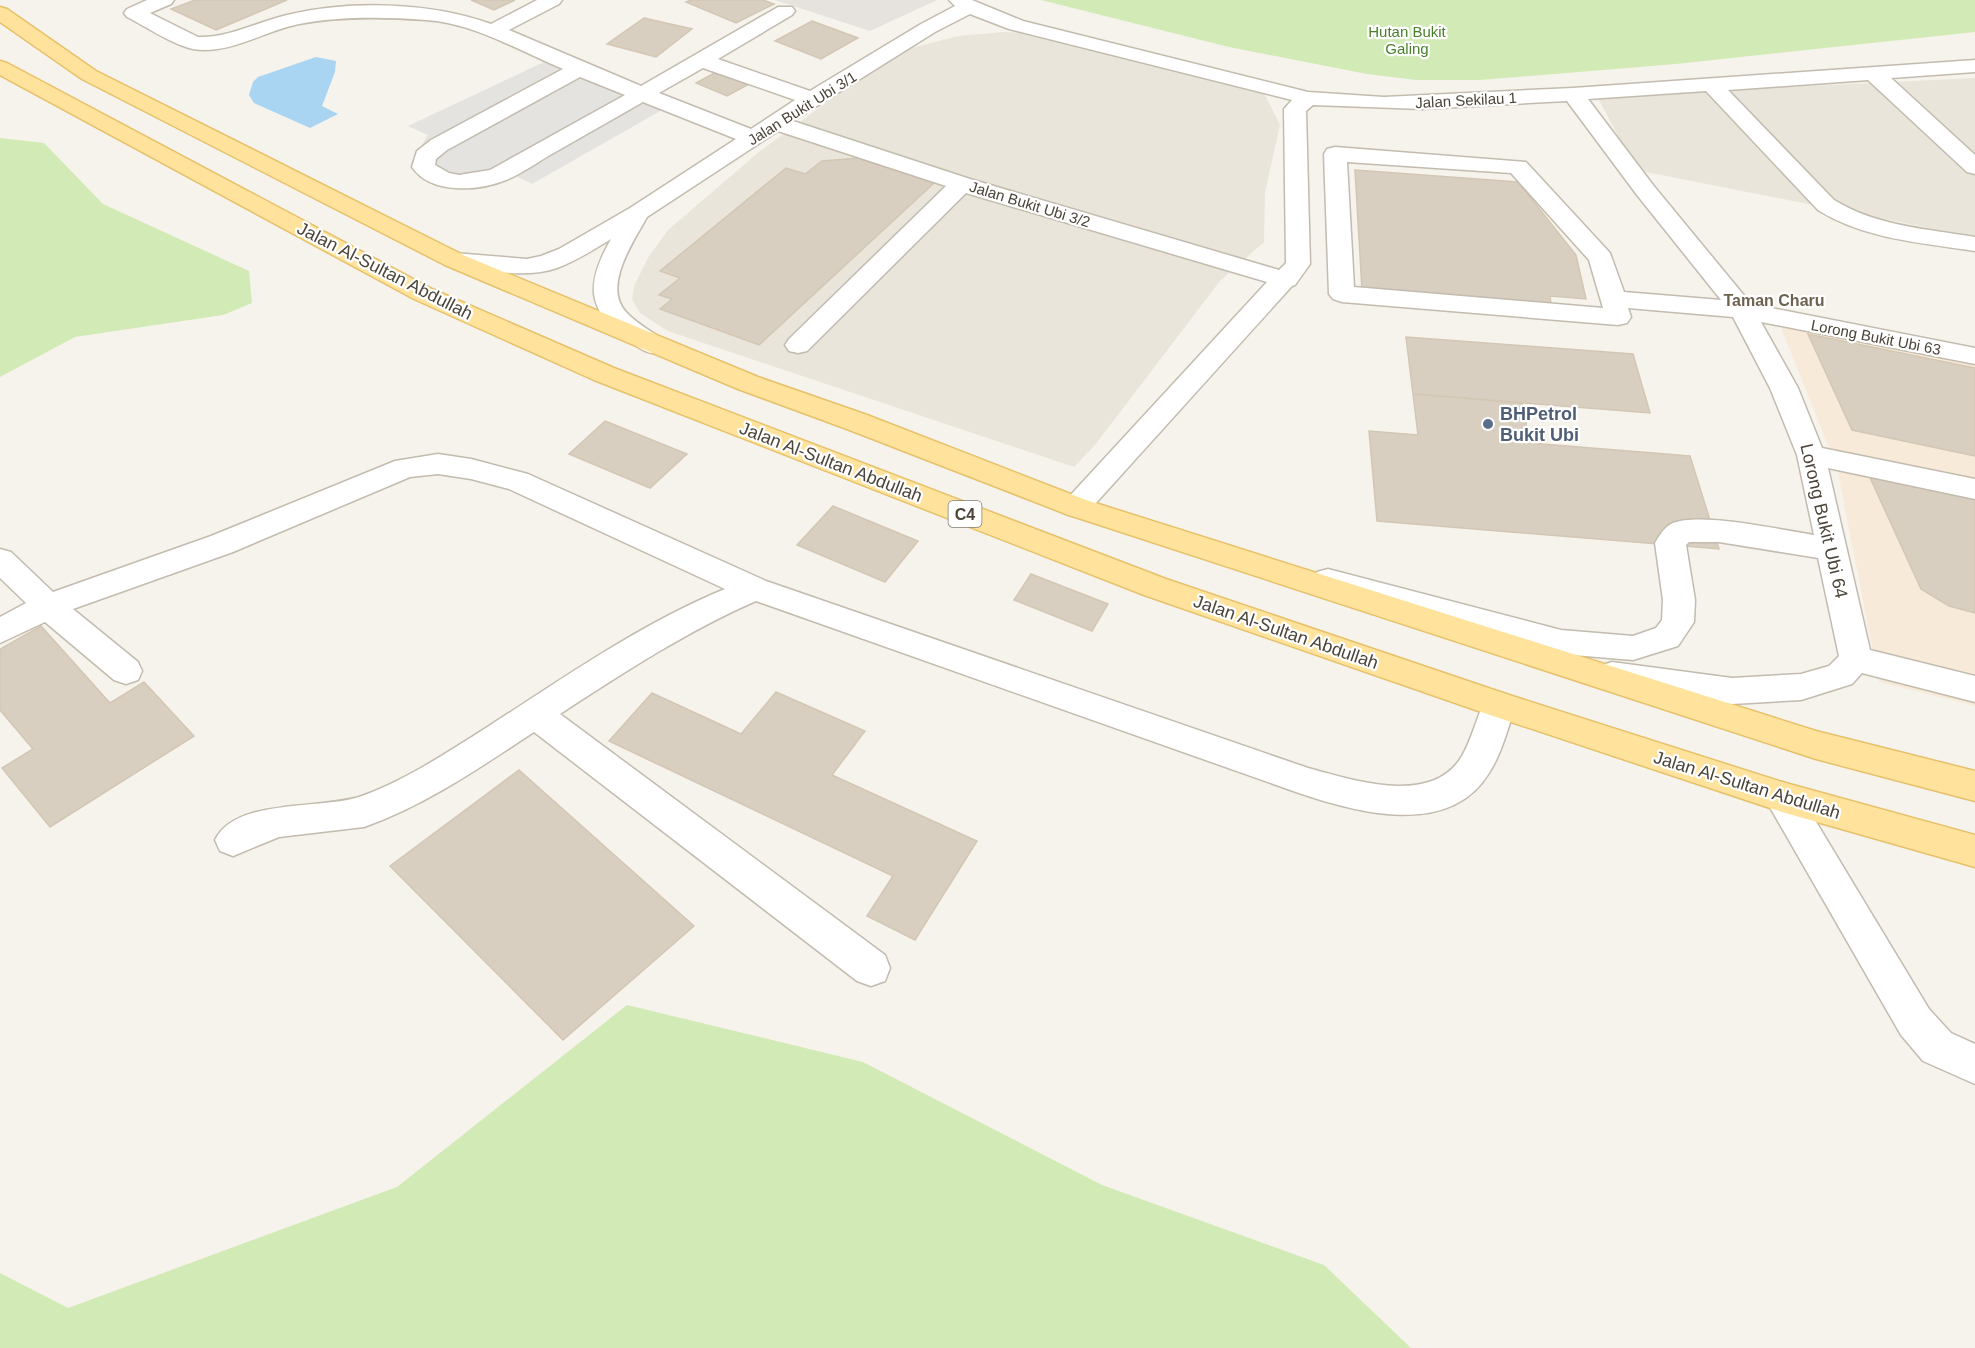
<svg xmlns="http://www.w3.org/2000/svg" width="1975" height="1348" font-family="Helvetica,sans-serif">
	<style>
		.residential { fill: #eae5da }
		.commercial { fill: #f7ead8 }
		.industrial { fill: #e6e2dd }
		.green { fill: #d2eab5 }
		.parking { fill: #e5e3e0 }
		.water { fill: #a9d4f2 }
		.building { fill: #d8cfc1; stroke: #d3c7b4; stroke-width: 1.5 }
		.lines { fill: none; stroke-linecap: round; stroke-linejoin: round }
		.minor-casing { stroke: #c2bbae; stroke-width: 3 }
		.major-casing { stroke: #e6c16a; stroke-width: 3 }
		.minor { fill: #fff; fill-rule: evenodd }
		.major { fill: #ffe39c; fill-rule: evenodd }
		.service-dot { fill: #5c6f8a; stroke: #fff; stroke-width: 2 }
		.labels { text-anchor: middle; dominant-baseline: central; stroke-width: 4.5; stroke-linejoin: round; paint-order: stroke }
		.far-park-label { font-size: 15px; fill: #4a7f2a; stroke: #fff }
		.far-street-label { font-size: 15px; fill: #4b4439; stroke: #fff }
		.far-neighbourhood-label { font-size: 16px; font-weight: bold; fill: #6e6250; stroke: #fff }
		.shield { fill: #fff; stroke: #817c74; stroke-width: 1.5 }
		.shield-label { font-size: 16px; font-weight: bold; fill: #4b4439 }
		.street-label { font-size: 18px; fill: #4b4439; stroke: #fff }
		.service-label { font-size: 18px; font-weight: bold; fill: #4e5e75; stroke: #fff; text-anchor: start }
	</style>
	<rect width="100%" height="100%" fill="#f6f3ec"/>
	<path class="residential" d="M1004 32 1030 33 1264 93 1280 125 1265 192 1264 242 1220 281 1095 445 1074 467 668 331 640 313 632 299 634 286 649 256 669 229 759 152 868 72 900 51 958 36Z
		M1975 78V237L1636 170 1597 96Z"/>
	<path class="commercial" d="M1780 325 1975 362V706L1879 682 1837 468Z"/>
	<path class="industrial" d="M775 0H937L870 31Z"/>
	<path class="green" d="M1041 0H1975V32L1676 64 1480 80H1416L1367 74 1229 47Z
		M0 138 44 143 103 204 249 271 252 303 223 315 75 337 0 377Z
		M627 1005 863 1062 1102 1185 1324 1265 1411 1348H0V1273L68 1308 397 1187Z"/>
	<path class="parking" d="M546 61 662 110 532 184 511 174 461 187 411 163 428 135 408 126Z"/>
	<path class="water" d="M316 57 336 61 335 72 322 106 338 114 310 128 254 103 249 95 253 82 258 77Z"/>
	<path class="building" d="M195 0H287L216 30 171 9Z
		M471 0H515L494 10Z
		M691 0H763L774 4 736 23 686 2Z
		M644 18 692 29 656 57 607 44Z
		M812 21 858 38 821 59 775 41Z
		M718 71 749 84 727 96 696 83Z
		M859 158 935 182 759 345 660 309 672 299 659 295 680 278 660 271 786 168 805 174 822 161Z
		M1355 170 1518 182 1576 255 1586 299 1550 296 1551 305 1362 290Z
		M1808 334 1975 368V456L1852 430Z
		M1406 337 1633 354 1650 413 1413 394Z
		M1413 394 1522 403 1530 443 1690 456 1719 549 1377 521 1369 431 1418 435Z
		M605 421 687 454 650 488 569 454Z
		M1867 471 1975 495V613L1949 606 1921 589Z
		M833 506 918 541 885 582 797 545Z
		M1031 574 1108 604 1092 631 1014 600Z
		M41 626 110 703 144 682 194 736 50 827 2 768 33 749 0 710V649Z
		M776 692 865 731 832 775 977 841 915 940 867 916 893 876 609 741 652 693 741 734Z
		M519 770 694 926 563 1040 390 866Z"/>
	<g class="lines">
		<defs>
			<path id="minor" d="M147 0H174L171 4 150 13 198 37C229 38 257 22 287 15 349 0 431 2 491 24L537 0H562L559 4 509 30 641 86 778 7H792L795 11 792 15 718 59 810 91 921 24 955 6 949 0H972L1023 21 1308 92 1384 97 1573 88 1975 60V72L1891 78 1975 155V174L1967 172 1868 80 1728 90 1834 200C1876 226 1927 229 1975 237V251C1922 243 1864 239 1818 210L1706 91 1588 99 1653 185 1751 304 1975 348V364L1761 322 1798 388 1822 448 1975 479V499L1828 468 1870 650 1975 676V702L1862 673 1852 684 1801 700 1732 704 1612 688 1600 684 1595 675 1600 666 1612 662 1732 678 1801 674 1829 666 1839 656 1818 558 1719 542H1689L1686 545 1695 600 1694 622 1678 646 1633 660 1561 654 1317 588 1312 580 1317 572 1328 569 1561 630 1633 636 1656 628 1662 620 1663 600 1655 543C1659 536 1665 526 1673 523 1701 512 1782 530 1814 535L1797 455 1770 388 1733 317 1628 308 1631 317 1627 323 1618 325 1342 302 1333 299 1329 294 1324 154 1327 149 1335 147 1526 162 1610 253 1624 292 1721 300 1637 195 1567 101 1422 109 1313 105 1306 111 1310 264 1295 285 1292 286 1086 514 1076 517 1066 514 1061 507 1066 500 1267 282 966 193 807 351 798 353 789 351 785 345 789 339 946 186 778 131 647 217C634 241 602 286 626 312 637 324 652 332 664 340L668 346 664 352C650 356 642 350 631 342 586 311 585 285 611 239 593 250 576 261 557 268 525 279 487 270 454 267L445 265 442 260 445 255 454 253 527 259 541 256 559 249 630 208 736 139 643 102C612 120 581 137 550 155 536 163 521 174 506 180 479 191 431 195 412 167L417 151 431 140 563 69C519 51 474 23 426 20 385 17 339 16 299 24 264 31 229 55 193 49 173 45 145 26 127 17L124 13 127 9ZM970 14 1009 29 1292 100 1284 109 1286 263 1279 270 970 179 793 121 935 32ZM703 68 795 100 751 129 659 93ZM580 77 625 95 490 170 459 175 449 173 435 165 436 159 447 150ZM1347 162 1511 173 1589 260 1603 308 1354 287Z
				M438 454 471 459 528 474 766 581 1308 768C1353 780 1432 807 1462 756 1473 737 1477 715 1487 696L1499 692 1511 696 1516 705C1508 727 1502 753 1489 773 1449 839 1354 812 1296 792L756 601C687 631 623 673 560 714L885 955 890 968 885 981 871 986 857 981 534 732C479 768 426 805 364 827L279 837 233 856 220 851 215 840C236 797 325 810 362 796 408 779 448 752 489 726 565 677 642 623 725 589L509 489 471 479 438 474 410 477 233 552 73 609 138 662 142 671 138 680 126 684 114 680 45 622 0 643V617L26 603 0 578V549L11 552 53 592 211 536 395 461Z
				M1782 782 1795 787 1929 1009 1951 1033 1975 1044V1084L1923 1061 1901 1035 1764 797 1769 787Z"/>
			<path id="major" d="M0 7 7 9 96 71 463 255 758 377 867 415 1086 500 1816 731 1975 771V801L1816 759 1066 514 847 429 738 389 445 265 82 79 0 22Z
				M0 61 7 63 432 289 614 368 1166 579 1506 694 1782 782 1975 835V867L1782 812 1487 714 1144 595 594 380 414 299 0 75Z"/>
		</defs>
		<use href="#minor" class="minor-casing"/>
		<use href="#major" class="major-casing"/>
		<use href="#minor" class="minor"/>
		<use href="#major" class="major"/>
	</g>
	<circle class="service-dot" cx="1488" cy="424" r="6"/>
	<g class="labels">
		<g class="far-park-label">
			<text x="1407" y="31">Hutan Bukit<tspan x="1407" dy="17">Galing</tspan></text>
		</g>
		<g class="far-street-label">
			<text transform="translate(1466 100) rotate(-3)">Jalan Sekilau 1</text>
			<text transform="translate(802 108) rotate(-32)">Jalan Bukit Ubi 3/1</text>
			<text transform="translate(1030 204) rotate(17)">Jalan Bukit Ubi 3/2</text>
			<text transform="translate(1876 337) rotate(11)">Lorong Bukit Ubi 63</text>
		</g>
		<g class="far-neighbourhood-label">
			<text x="1774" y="300">Taman Charu</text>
		</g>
		<rect class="shield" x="948.5" y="501" width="33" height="26" rx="4.5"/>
		<g class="shield-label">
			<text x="965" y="514">C4</text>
		</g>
		<g class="street-label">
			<text transform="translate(385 271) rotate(27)">Jalan Al-Sultan Abdullah</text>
			<text transform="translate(831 462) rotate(21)">Jalan Al-Sultan Abdullah</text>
			<text transform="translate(1824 521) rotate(77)">Lorong Bukit Ubi 64</text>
			<text transform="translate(1286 632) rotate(19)">Jalan Al-Sultan Abdullah</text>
			<text transform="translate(1747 785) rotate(17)">Jalan Al-Sultan Abdullah</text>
		</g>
		<g class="service-label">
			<text x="1500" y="414">BHPetrol<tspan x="1500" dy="21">Bukit Ubi</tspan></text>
		</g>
	</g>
</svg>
